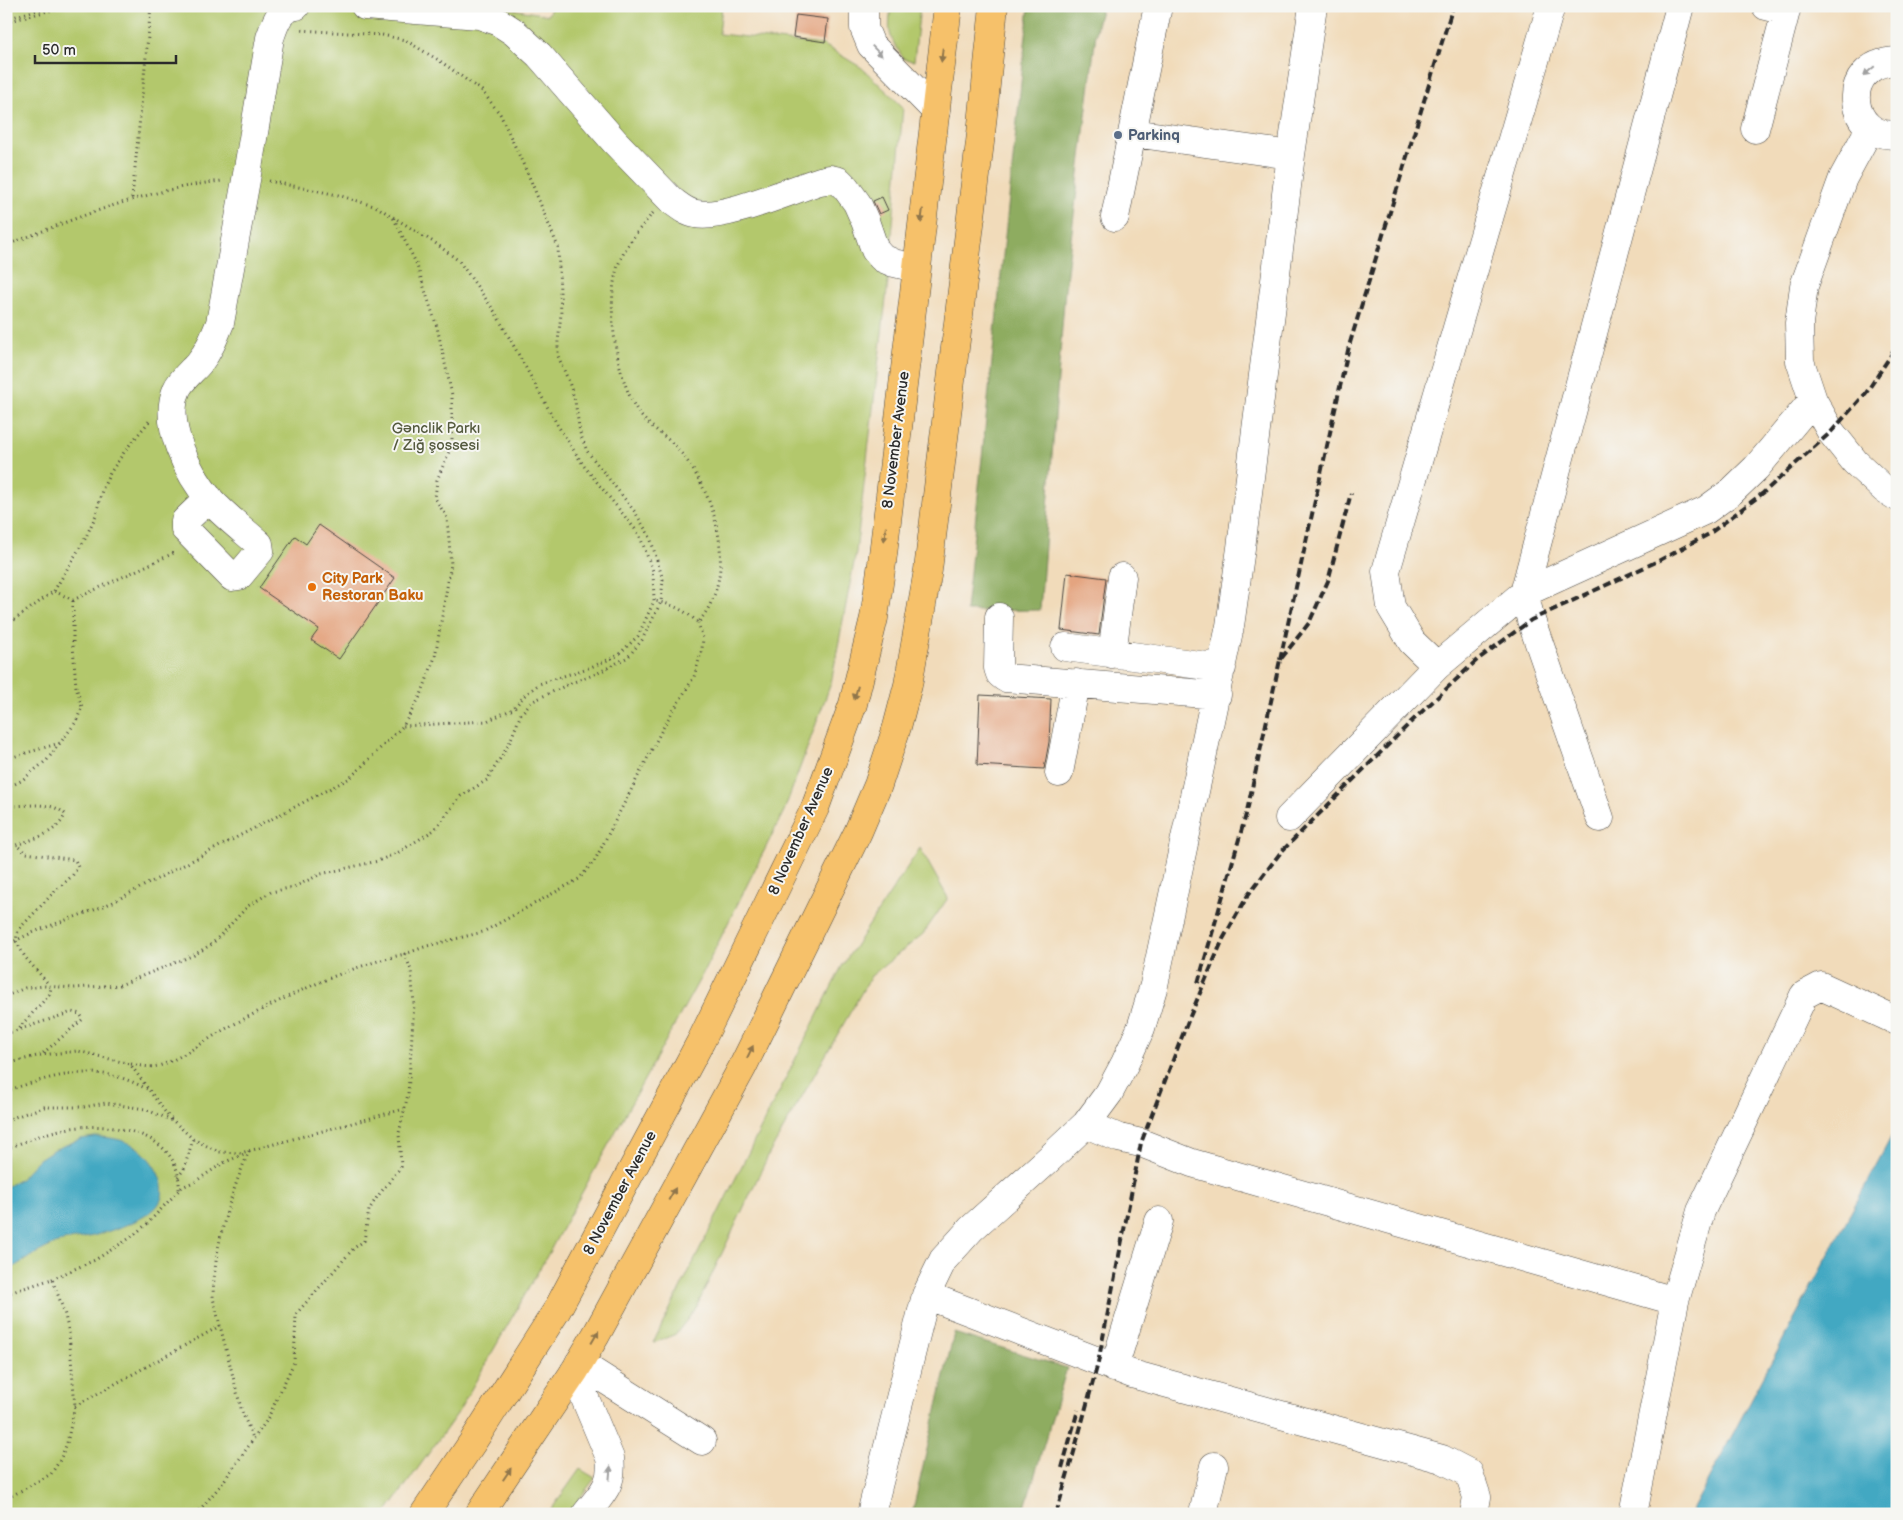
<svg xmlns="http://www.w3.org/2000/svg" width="1903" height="1520" font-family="'Balsamiq Sans',sans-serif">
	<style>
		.green { fill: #b3c86c; stroke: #6f7a4c }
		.forest { fill: #8eac60; stroke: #5c6c46 }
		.water { fill: #42a8c2; stroke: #366a76 }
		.building { fill: #e4a480 }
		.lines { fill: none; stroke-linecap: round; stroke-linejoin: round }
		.minor-casing { stroke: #494540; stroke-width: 29 }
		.highway-casing { stroke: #494540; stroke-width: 29 }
		.path { stroke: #494540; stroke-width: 3; stroke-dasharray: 1 4; stroke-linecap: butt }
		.minor { stroke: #fff; stroke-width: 28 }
		.highway { stroke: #f6c16b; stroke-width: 28 }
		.rail { stroke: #2b2b2b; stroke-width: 4; stroke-dasharray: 8 4; stroke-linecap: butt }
		.oneway { fill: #a0a0a0 }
		.oneway2 { fill: #90764b }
		.service-dot { fill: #5c6f8a; stroke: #f6f6f2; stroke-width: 2 }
		.food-dot { fill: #e8710a; stroke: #f6f6f2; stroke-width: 2 }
		.labels { text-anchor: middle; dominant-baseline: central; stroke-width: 4; stroke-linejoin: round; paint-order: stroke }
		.service-label { font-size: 15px; font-weight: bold; fill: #4e5e75; stroke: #f6f6f2; text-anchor: start }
		.park-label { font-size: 15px; fill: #545a3e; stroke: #f6f6f2 }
		.street-label { font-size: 15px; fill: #2b2b2b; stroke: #f6f6f2 }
		.food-label { font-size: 15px; font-weight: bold; fill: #c56008; stroke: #f6f6f2; text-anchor: start }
	</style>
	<rect width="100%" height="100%" fill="#f6f6f2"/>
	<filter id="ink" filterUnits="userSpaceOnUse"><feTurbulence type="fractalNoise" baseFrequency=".02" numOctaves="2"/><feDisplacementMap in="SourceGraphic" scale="10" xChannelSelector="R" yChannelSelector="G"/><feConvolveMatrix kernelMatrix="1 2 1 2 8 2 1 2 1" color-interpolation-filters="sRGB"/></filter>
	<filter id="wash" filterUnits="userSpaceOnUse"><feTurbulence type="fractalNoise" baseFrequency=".0096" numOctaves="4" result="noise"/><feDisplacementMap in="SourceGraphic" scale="20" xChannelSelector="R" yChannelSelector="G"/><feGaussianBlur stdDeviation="1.12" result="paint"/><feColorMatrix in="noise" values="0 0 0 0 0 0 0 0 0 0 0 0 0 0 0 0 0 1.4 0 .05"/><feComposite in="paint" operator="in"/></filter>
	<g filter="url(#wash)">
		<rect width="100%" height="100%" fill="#f1dbba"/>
		<path class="green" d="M6 6H494L548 15 552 6H722L719 34 824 45 862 68 903 107 888 282 856 552 831 683 784 811 702 975 547 1256 457 1414 385 1514H6Z
			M891 6H920L914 61 904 59C888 35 888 34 891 6Z
			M920 848 948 898 923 934 871 976 769 1154 696 1308 676 1334 653 1343 842 966Z
			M580 1469 595 1478 568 1514H548Z"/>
		<path class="forest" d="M1029 6H1102L1097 25 1065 289 1040 610 966 611Z
			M954 1333 1067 1368 1023 1514H912Z"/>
		<path class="water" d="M1897 1126V1514H1690Z
			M95 1137C108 1137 123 1139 135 1146 151 1156 172 1187 158 1205 147 1220 108 1232 89 1237 79 1239 70 1239 60 1242 40 1250 23 1261 6 1272V1187L20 1179 39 1159 53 1150 81 1139Z"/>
		<g id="blocks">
			<path class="building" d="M796 15 828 19 825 42 793 37Z
				M882 197 888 210 879 214 873 201Z
				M319 525 395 578 339 659 311 640 319 629 259 588 295 536 306 544Z
				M1067 573 1106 578 1099 635 1061 630Z
				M980 695 1051 699 1049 742 1044 769 977 765Z"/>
		</g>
	</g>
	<g filter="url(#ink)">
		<use href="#blocks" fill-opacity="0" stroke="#494540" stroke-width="1"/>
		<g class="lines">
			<defs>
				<path id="minor" d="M365 6 479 15 497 21 514 32 539 55 615 142 672 201C679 206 687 213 696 214 722 220 791 190 820 181L830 179 839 181 846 188 857 203 865 221 875 250 882 258 894 263 915 268
					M864 6V28L871 45 936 111
					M1897 61C1835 63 1850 142 1897 134
					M1870 128 1843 178 1804 286 1799 323 1800 361 1813 400 1831 432 1855 462 1884 489 1897 497
					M1755 129 1786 11 1766 6
					M1133 133 1291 155
					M1115 217 1158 6
					M209 498 185 521V529L232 577 239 576 260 551 259 544C243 530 225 516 211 501 188 474 162 424 177 389 181 380 192 371 199 363 209 351 214 338 220 323L246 180 270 38C275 24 279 8 296 6
					M999 617 998 668 1000 674 1005 678 1217 695
					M1065 647 1222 668
					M1112 654 1122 577
					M1437 666 1412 642 1391 607 1386 571 1551 6
					M1059 773 1076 683
					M1289 818 1437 666 1524 593 1706 510 1732 491 1756 468 1813 400
					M1600 818 1531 620 1524 593 1680 6
					M1086 1124 1119 1138 1141 1143 1192 1163 1675 1301
					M926 1295 1132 1374 1442 1459 1469 1473 1477 1497 1474 1514
					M579 1363 702 1441
					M1114 1368 1159 1221
					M574 1372 610 1458C614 1485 601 1494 586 1514
					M871 1514 926 1295 943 1260 971 1229 1050 1158 1086 1124 1109 1093 1125 1063 1141 1028 1154 985 1230 626 1241 548 1291 155 1313 6
					M1203 1514 1214 1466
					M1633 1514 1675 1301 1701 1211 1804 995 1821 986 1897 1021"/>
				<path id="highway" d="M424 1514 472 1443 557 1310 701 1041 815 808 853 704 874 618 882 563 948 6
					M479 1514 574 1372 596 1335 742 1068 823 903 858 832 878 785 897 727 908 685 928 570 981 134 994 6"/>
			</defs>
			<use href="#minor" class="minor-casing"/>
			<use href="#highway" class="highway-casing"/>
			<path class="path" d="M6 19 33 11 63 6
				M6 22 48 11 85 6
				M269 181 338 195 377 207 435 243 459 261 495 312 558 426 584 466 639 534 653 571 654 601 638 636 617 656 591 667 539 684 525 695 513 709 487 721 403 726
				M132 198 151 6
				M653 213C640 228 626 245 619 263 604 301 616 380 639 413 650 428 667 436 678 449 717 495 740 573 698 623 687 611 670 603 654 601
				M6 248 12 243C81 216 148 189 222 181
				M54 591 85 539 96 515 102 490 110 473 127 448 151 419
				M6 626 54 591 73 600 176 552
				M6 759 60 743
				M6 788 21 781 47 760 76 722 82 707 76 687 73 645V600
				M6 805 10 806C28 806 52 801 65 814 59 833 33 839 16 845L26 853 75 860 78 867 72 876 55 891 21 927 17 934 16 941 25 957 51 987 50 994 17 1030
				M6 946C40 926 78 918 113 902L350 778 403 726 421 695 435 657 451 564 447 518 435 498 437 480 452 445V395L437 327 416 263 393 217
				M6 996 25 988 44 986 74 988 120 985 194 955 212 944 248 906 271 892 294 887 321 874 378 861 399 852 434 830 461 796 487 780 509 744 521 714 531 702 571 683 596 674 628 657 642 640 661 602 663 580 650 537 635 512 587 451 580 433 575 401 569 382 558 356V342L561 314 558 247 531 181 500 114 482 91 440 61 405 40 382 35 299 30
				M6 1034 72 1012 80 1014 83 1019 42 1054
				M6 1064 41 1055 78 1051 130 1064 168 1116 193 1139 219 1152 241 1153 404 1109
				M131 1064C142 1066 153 1069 164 1064 186 1055 206 1040 227 1028 283 998 342 968 405 954
				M6 1091C39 1080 79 1067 114 1076 125 1078 137 1084 147 1089
				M6 1120 44 1107H84L106 1103 145 1109 173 1121
				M6 1149C24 1142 41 1134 60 1130 105 1120 182 1129 179 1190
				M249 1151C229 1198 214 1247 213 1298L242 1412 253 1438
				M178 1177 184 1169 193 1139
				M52 1279 95 1260 130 1238 147 1224 182 1187 196 1181 223 1163 244 1154
				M6 1294 52 1279 64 1311 69 1333 75 1406 67 1443 60 1460 51 1474 6 1499
				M75 1406 220 1326
				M196 1514 221 1485 267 1420 294 1362 296 1314 354 1248 364 1241 369 1210 377 1197 401 1167 399 1133 408 1094 414 1004 411 970 405 954 427 946 483 932 579 879 595 860 665 724 694 677 702 649 703 638 698 623"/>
			<use href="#minor" class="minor"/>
			<use href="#highway" class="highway"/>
			<path class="rail" d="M1280 660 1349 346 1453 6
				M1198 983 1247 811 1280 660 1309 623 1328 581 1351 493
				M1062 1468 1078 1410
				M1056 1514 1074 1452 1098 1363 1141 1143 1188 1021 1223 939 1248 895 1281 852 1411 722 1477 660 1531 620 1658 561 1709 534 1763 493 1831 432 1866 393 1897 346"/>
		</g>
		<defs><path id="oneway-solid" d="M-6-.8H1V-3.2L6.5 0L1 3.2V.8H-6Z" transform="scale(1.25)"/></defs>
		<g class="oneway">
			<use href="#oneway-solid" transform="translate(877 51) rotate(46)"/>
			<use href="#oneway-solid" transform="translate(1869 71) rotate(140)"/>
			<use href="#oneway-solid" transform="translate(610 1473) rotate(-85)"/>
		</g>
		<g class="oneway2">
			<use href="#oneway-solid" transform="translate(942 55) rotate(96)"/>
			<use href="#oneway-solid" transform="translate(922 216) rotate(97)"/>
			<use href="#oneway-solid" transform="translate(885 534) rotate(97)"/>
			<use href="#oneway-solid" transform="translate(856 693) rotate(105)"/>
			<use href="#oneway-solid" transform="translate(750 1052) rotate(-64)"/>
			<use href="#oneway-solid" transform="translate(672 1194) rotate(-61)"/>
			<use href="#oneway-solid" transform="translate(595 1337) rotate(-60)"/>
			<use href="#oneway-solid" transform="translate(507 1474) rotate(-56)"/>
		</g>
	</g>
	<circle class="service-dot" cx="1118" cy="135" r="5"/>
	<circle class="food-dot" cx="312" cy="587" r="5"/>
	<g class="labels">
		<g class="service-label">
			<text x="1128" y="135">Parkinq</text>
		</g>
		<g class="park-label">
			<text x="436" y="428">Gənclik Parkı<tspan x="436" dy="17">/ Zığ şossesi</tspan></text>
		</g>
		<g class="street-label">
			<text transform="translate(896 440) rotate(-83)">8 November Avenue</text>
			<text transform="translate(801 831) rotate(-66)">8 November Avenue</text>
			<text transform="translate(620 1193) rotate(-62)">8 November Avenue</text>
		</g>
		<g class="food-label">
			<text x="322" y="578">City Park<tspan x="322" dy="17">Restoran Baku</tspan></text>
		</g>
	</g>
	<rect width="1903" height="1520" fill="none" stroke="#f6f6f2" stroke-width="25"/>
	<path d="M35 55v8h141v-8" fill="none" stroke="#2b2b2b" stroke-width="2.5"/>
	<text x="42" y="55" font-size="15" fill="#2b2b2b" stroke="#f6f6f2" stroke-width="4" paint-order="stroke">50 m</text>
</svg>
